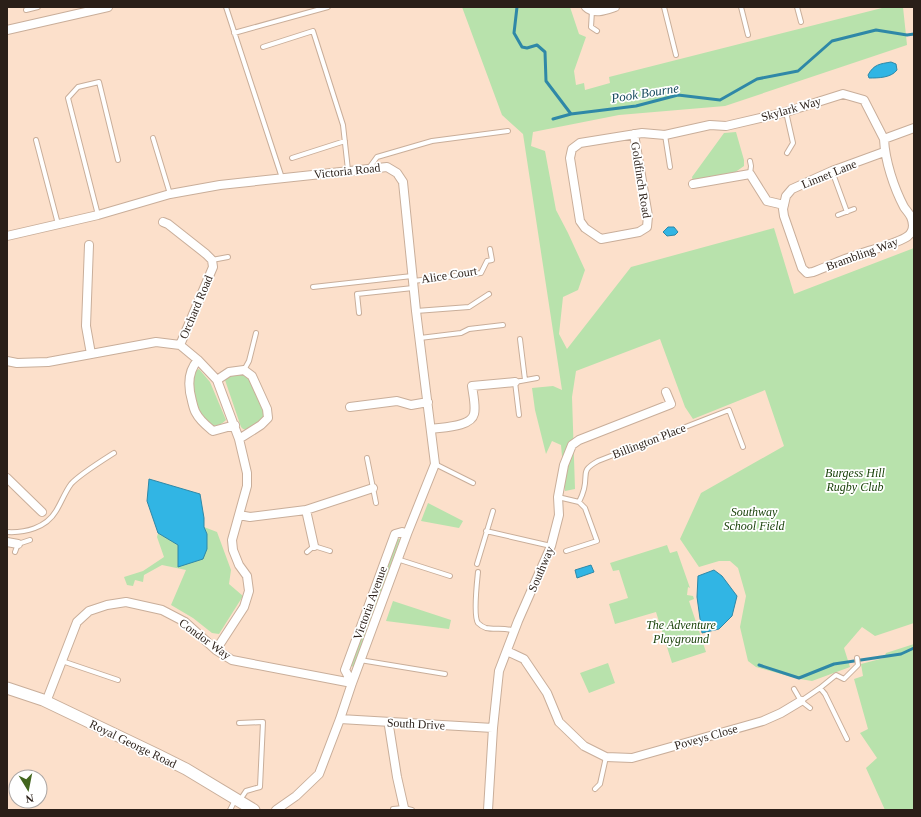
<svg xmlns="http://www.w3.org/2000/svg" width="921" height="817" font-family="Georgia,serif">
	<style>
		.green { fill: #b8e2ac }
		.water { fill: #31b5e4; stroke: #2f88a7 }
		.lines { fill: none; stroke-linecap: round; stroke-linejoin: round }
		.stream { stroke: #2f88a7; stroke-width: 3 }
		.lane-casing { stroke: #c9ae9a; stroke-width: 6 }
		.street-casing { stroke: #c9ae9a; stroke-width: 10 }
		.secondary-casing { stroke: #c9ae9a; stroke-width: 13 }
		.lane { stroke: #fff; stroke-width: 4 }
		.street { stroke: #fff; stroke-width: 8 }
		.secondary { stroke: #fff; stroke-width: 11 }
		.labels { text-anchor: middle; dominant-baseline: central; stroke-width: 3.5; stroke-linejoin: round; paint-order: stroke }
		.street-label { font-size: 12px; fill: #2a1f18; stroke: #fff }
		.park-label { font-size: 12px; font-style: italic; fill: #1b430b; stroke: #fff }
		.water-label { font-size: 13px; font-style: italic; fill: #14485c; stroke: #fff }
	</style>
	<rect width="100%" height="100%" fill="#fce0cb"/>
	<path class="green" d="M462 7H570L579 34 586 37 574 71 576 85 584 83 585 90 610 83 609 77 886 7H903L907 45 725 106 619 115 533 132 531 146 545 151 556 210 568 233 585 270 578 290 563 297 559 334 567 349 631 267 774 228 794 294 914 248V623L875 636 862 627 844 648 850 667 812 681 800 679 756 667 748 661 740 627 746 596 738 568 730 561H719L699 567 680 539 701 493 784 446 765 390 693 419 685 407 660 339 576 371 572 397 575 489 565 491 561 445 552 441 546 454 535 410 532 388 553 386 562 390 523 134 502 115Z
		M736 132 744 160V166L734 173 693 181 692 177 724 133Z
		M199 369 210 382 226 420C201 446 182 375 199 369Z
		M237 374 243 375 249 379 263 411 264 417 260 422 247 430 243 429 241 427 225 380 230 375Z
		M428 503 463 521 459 528 421 521Z
		M204 527 217 532 231 570 229 584 243 596 219 634 212 633 193 618 171 605 186 570 162 565 144 575 143 582 135 580 133 586 127 585 124 577 143 571 164 557 157 537 158 533 178 545V567L191 562 207 534Z
		M397 538 400 539 354 667 351 666Z
		M667 545 670 553 677 551 690 588 688 587 687 595 693 596 694 599 689 601 706 652 672 663 656 612 615 624 609 604 628 598 619 570 613 571 610 563Z
		M393 601 451 620 449 629 386 621Z
		M914 644V810H885L866 768 877 758 860 733 868 729 854 679 863 676 861 664 884 658 886 653Z
		M608 663 615 683 589 693 580 673Z"/>
	<path class="water" d="M891 62 896 64 897 70C891 78 878 78 869 78L868 75C874 64 880 64 891 62Z
		M668 227H674L678 232 675 235 667 236 663 232Z
		M149 479 200 494 204 518V527L207 534V549L203 559 178 567V545L158 533 147 501Z
		M591 565 594 572 577 578 575 570Z
		M714 570 722 576 737 596 732 616 719 629 702 633 697 597 698 576Z"/>
	<g class="lines">
		<path class="stream" d="M517 7 514 33 522 47 527 48 537 45 545 52 546 81 571 114 636 106 678 95 720 100 757 79 798 71 832 41 876 30 907 35 914 34
			M553 119 571 114
			M759 665 799 678 834 664 901 654 914 648"/>
		<defs>
			<path id="lane" d="M226 7 282 178
				M664 7 676 55
				M741 7 748 35
				M797 7 801 22
				M26 10 38 7
				M592 11 591 27 597 31
				M234 33 328 7
				M263 47 313 31 343 125 348 170
				M786 112 793 143 787 153
				M665 135 670 167
				M153 138 170 194
				M36 140 58 224
				M292 158 345 141
				M750 161 751 166 750 174
				M369 168 377 157 432 141 508 131
				M832 171 847 212
				M98 215 68 98 78 87 99 82 118 160
				M838 215 854 209
				M212 260 228 257
				M413 281 481 273 487 261 492 260 490 249
				M313 287 412 276
				M416 311 469 307 489 294
				M359 313 357 294 413 288
				M420 338 461 333 469 329 503 325
				M520 339 525 380
				M244 370 249 361 256 333
				M519 415 515 382 537 378
				M367 458 376 503
				M435 464 473 483
				M558 497 579 502C581 498 583 493 584 489 588 473 580 471 598 461L729 410 743 447
				M486 531 551 546
				M7 532C25 533 46 528 56 511 61 503 65 492 71 484 79 475 103 460 114 453
				M566 551 597 541 585 508 579 502
				M15 552 18 544 30 540
				M307 552 314 546 330 551
				M397 559 450 576
				M477 564 493 511
				M478 572C477 582 473 616 478 623 480 625 483 627 486 628 495 630 505 627 514 631
				M360 660 445 674
				M62 661 118 680
				M820 688 825 694 847 739
				M794 689 801 701 810 708
				M801 701 820 688 836 675 844 679 858 665 857 658
				M239 723 263 722 260 787 246 791 240 800
				M595 789 600 784 606 757
				M393 809 404 808 412 810
				M230 810 235 800"/>
			<path id="street" d="M586 7C594 15 606 10 615 7
				M7 30 108 7
				M634 134 648 216 647 227 639 232 601 239 585 228 580 221 570 158 572 149 580 143 642 133 665 135 710 125 726 126 786 112 843 94 864 100 884 139 914 128
				M884 139C885 161 894 188 904 207 906 210 909 213 911 217 914 224 914 231 908 236 899 243 874 249 862 253 845 258 829 266 813 272L807 273 802 268 784 216 783 209 786 196 792 189 832 171 884 152
				M693 184 750 174 767 201 784 205
				M163 222 168 224 206 254 212 260 213 267 180 345
				M7 236 98 215 170 194 220 185 387 167 397 173 403 182 416 311 435 464 407 534 352 683 340 719 319 774 296 796 276 810
				M89 245 86 326 91 354
				M198 360C187 372 188 387 192 401 193 405 194 410 196 413 200 421 207 426 213 431L235 425
				M7 361 17 363 48 362 156 342 180 345 198 360 217 380 239 439 247 473V486L232 540 233 550 239 565 247 576 249 591 244 607 216 650
				M217 380 229 372 244 370 252 376 267 409 268 418 261 425 239 439
				M350 407 397 401 411 405 428 402
				M431 429C443 427 471 427 474 414 476 406 473 394 472 386L515 382
				M7 478 42 512
				M306 510 314 546
				M239 515 250 517 306 510 373 488
				M7 542 18 544
				M507 651 524 659 547 693 559 722 584 746 606 757 632 758 763 721 781 713 801 701
				M352 683 345 670 395 534 402 532 407 534
				M46 702 77 622 89 611 107 605 126 602 162 610 185 622 216 650 232 660 352 683
				M340 719 493 728
				M389 722V726L397 777 404 808
				M488 810 493 728 499 671 518 621 551 546 559 515 558 497 564 465 572 445 579 440 671 404 666 392"/>
			<path id="secondary" d="M7 688 43 700 158 755 186 769 254 810"/>
		</defs>
		<use href="#lane" class="lane-casing"/>
		<use href="#street" class="street-casing"/>
		<use href="#secondary" class="secondary-casing"/>
		<use href="#lane" class="lane"/>
		<use href="#street" class="street"/>
		<use href="#secondary" class="secondary"/>
	</g>
	<g class="labels">
		<g class="street-label">
			<text transform="translate(791 109) rotate(-16)">Skylark Way</text>
			<text transform="translate(347 171) rotate(-6)">Victoria Road</text>
			<text transform="translate(829 174) rotate(-22)">Linnet Lane</text>
			<text transform="translate(641 180) rotate(81)">Goldfinch Road</text>
			<text transform="translate(862 254) rotate(-20)">Brambling Way</text>
			<text transform="translate(449 275) rotate(-9)">Alice Court</text>
			<text transform="translate(196 307) rotate(-67)">Orchard Road</text>
			<text transform="translate(649 441) rotate(-21)">Billington Place</text>
			<text transform="translate(541 569) rotate(-67)">Southway</text>
			<text transform="translate(370 603) rotate(-70)">Victoria Avenue</text>
			<text transform="translate(205 639) rotate(36)">Condor Way</text>
			<text transform="translate(416 724) rotate(3)">South Drive</text>
			<text transform="translate(706 737) rotate(-16)">Poveys Close</text>
			<text transform="translate(133 744) rotate(26)">Royal George Road</text>
		</g>
		<g class="park-label">
			<text x="855" y="473">Burgess Hill<tspan x="855" dy="14">Rugby Club</tspan></text>
			<text x="754" y="512">Southway<tspan x="754" dy="14">School Field</tspan></text>
			<text x="681" y="625">The Adventure<tspan x="681" dy="14">Playground</tspan></text>
		</g>
		<g class="water-label">
			<text transform="translate(645 93) rotate(-9)">Pook Bourne</text>
		</g>
	</g>
	<rect width="921" height="817" fill="none" stroke="#2a1f18" stroke-width="16"/>
	<g transform="translate(28 789) rotate(170)"><circle r="19" fill="#ffffff" stroke="#aaa5a3"/>
	<path d="M0-3L7 15L0 10L-7 15Z" fill="#43661e"/>
	<text y="-6" font-size="11" font-weight="bold" text-anchor="middle" fill="#2a1f18">N</text>
	</g>
</svg>
